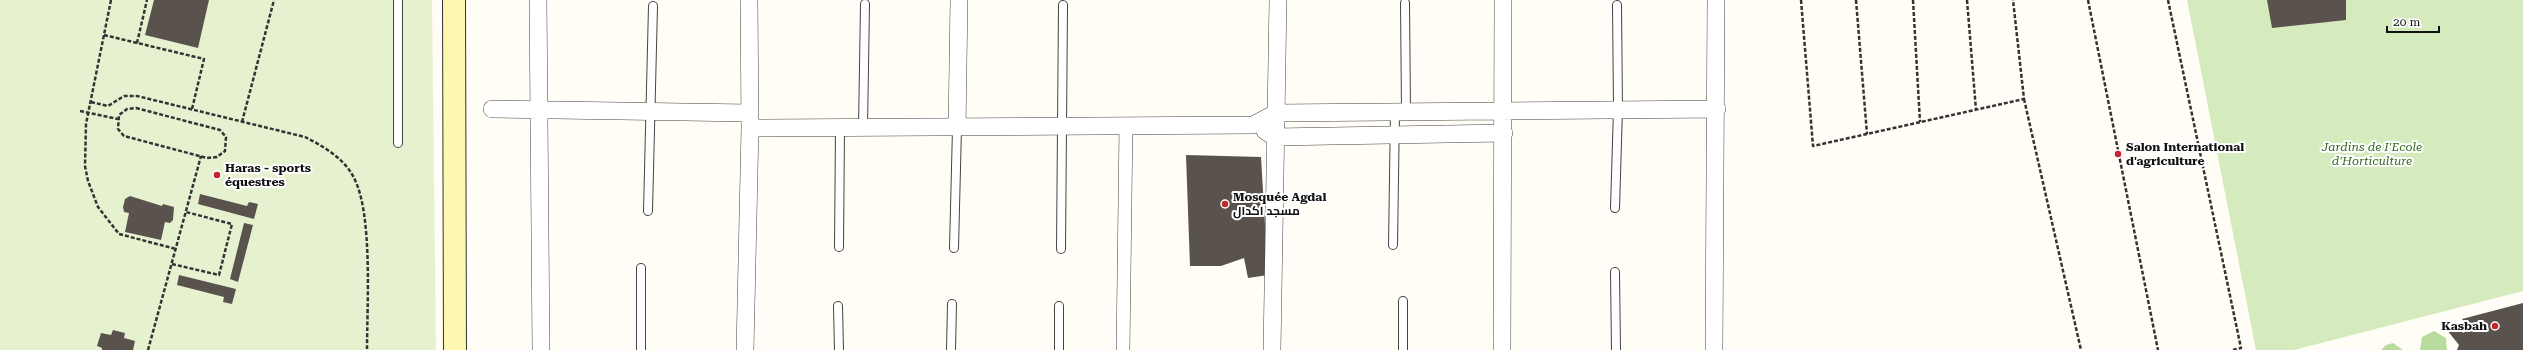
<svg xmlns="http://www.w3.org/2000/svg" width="2523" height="350" font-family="'Roboto Serif',Cairo,serif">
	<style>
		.green { fill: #d5ebbd }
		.forest { fill: #b9dc9c }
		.pitch { fill: #e6f2cf }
		.building { fill: #5a524d }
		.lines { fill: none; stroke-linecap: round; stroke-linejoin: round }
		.service-casing { stroke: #444; stroke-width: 10 }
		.pedestrian-casing { stroke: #444; stroke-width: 14 }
		.minor-casing { stroke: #444; stroke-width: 18 }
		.secondary-casing { stroke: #333; stroke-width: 24 }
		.path { stroke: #333; stroke-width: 2.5; stroke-dasharray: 4 2; stroke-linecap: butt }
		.service { stroke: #fff; stroke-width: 8 }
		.pedestrian { stroke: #fff; stroke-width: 13 }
		.minor { stroke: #fff; stroke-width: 17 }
		.secondary { stroke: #fff6b0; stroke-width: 22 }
		.poi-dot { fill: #c4262e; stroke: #fff; stroke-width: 1.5 }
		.labels { text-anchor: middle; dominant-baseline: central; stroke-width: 4; stroke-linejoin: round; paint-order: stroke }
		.poi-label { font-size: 12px; font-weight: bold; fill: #111; stroke: #fff; text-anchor: start }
		.park-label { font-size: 12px; font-style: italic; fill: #2f6b1f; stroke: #fff }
	</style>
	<rect width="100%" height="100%" fill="#fffdf5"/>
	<path class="green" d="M2187 0H2523V291L2294 350H2256Z"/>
	<path class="forest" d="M2434 331 2446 338 2447 350H2420L2422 337Z
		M2393 343 2403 350H2381L2386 345Z"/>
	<path class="pitch" d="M0 0H432L436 350H0Z"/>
	<path class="building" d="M154 0H209L198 48 145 35Z
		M2267 0H2346V20L2272 28Z
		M1186 155 1261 157 1268 275 1248 278 1244 258 1221 266H1190Z
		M200 194 247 206 249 202 258 204 254 219 198 204Z
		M130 196 162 206 163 204 174 207 173 220 170 223 165 222 161 240 125 232 129 213 124 212 123 207 125 199Z
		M244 223 253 225 238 282 230 279Z
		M179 275 236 289 232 304 223 302 224 297 177 285Z
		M2523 303V350H2457L2459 345 2447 330 2456 323 2463 333 2469 329 2462 319Z
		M113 330 125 333 124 338 135 341 133 350H102V348L97 346 101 333 111 335Z"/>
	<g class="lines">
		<defs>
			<path id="service" d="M398 0V143
				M1405 3 1406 111
				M863 128 865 4
				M1615 208 1618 109 1617 5
				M648 211 653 6
				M1393 245 1395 111
				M839 247 840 128
				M954 248 957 128
				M1061 249 1063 5
				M1615 272 1616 350
				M1403 301V350
				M838 306 839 350
				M1059 306V350
				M641 350V268
				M951 350 952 304"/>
			<path id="pedestrian" d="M1123 350 1126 126"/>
			<path id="minor" d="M538 0 541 350
				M492 109 749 113
				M750 128 1253 125 1276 113 1717 109
				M957 128 959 0
				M1265 131 1275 137 1504 133
				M745 350 750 128 749 0
				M1272 350 1278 0
				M1502 350 1503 0
				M1714 350 1716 0"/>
			<path id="secondary" d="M454 0 455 350"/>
		</defs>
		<use href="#service" class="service-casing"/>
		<use href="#pedestrian" class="pedestrian-casing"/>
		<use href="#minor" class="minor-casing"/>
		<use href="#secondary" class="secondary-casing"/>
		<path class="path" d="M111 0 86 124 85 166 88 181 98 207 119 234 176 249
			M1801 0 1813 146 2024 99 2013 0
			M1856 0 1867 134
			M1913 0 1920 122
			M1967 0 1976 110
			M2088 0 2158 350
			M2168 0 2241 348 2233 350
			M104 35 204 59 192 109
			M137 43 147 0
			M2024 99 2081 350
			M91 102 108 106 124 96H137L305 137C323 146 345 159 354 178 373 214 367 306 367 350
			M136 108 220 130 226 137 225 151 217 157 207 158 124 136 118 129 119 115 127 109Z
			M80 111 118 119
			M242 122 274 0
			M172 264 219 275 232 224 186 212
			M148 350 201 156"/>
		<use href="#service" class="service"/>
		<use href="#pedestrian" class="pedestrian"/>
		<use href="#minor" class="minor"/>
		<use href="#secondary" class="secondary"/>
	</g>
	<g class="poi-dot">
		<circle cx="2118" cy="154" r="4"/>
		<circle cx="217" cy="175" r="4"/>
		<circle cx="1225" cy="204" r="4"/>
		<circle cx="2495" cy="326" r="4"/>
	</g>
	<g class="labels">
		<g class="poi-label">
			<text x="2126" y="147">Salon International<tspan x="2126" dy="14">d'agriculture</tspan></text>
			<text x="225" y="168">Haras - sports<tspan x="225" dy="14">équestres</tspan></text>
			<text x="1233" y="197">Mosquée Agdal<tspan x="1233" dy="14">مسجد اكدال</tspan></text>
			<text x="2487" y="326" text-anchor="end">Kasbah</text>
		</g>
		<g class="park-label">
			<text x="2372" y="147">Jardins de I'Ecole<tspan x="2372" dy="14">d'Horticulture</tspan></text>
		</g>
	</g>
	<path d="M2387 26v6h52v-6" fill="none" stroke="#111111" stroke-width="2"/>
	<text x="2393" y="26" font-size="12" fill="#111111" stroke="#ffffff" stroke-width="3" paint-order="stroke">20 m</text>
</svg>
